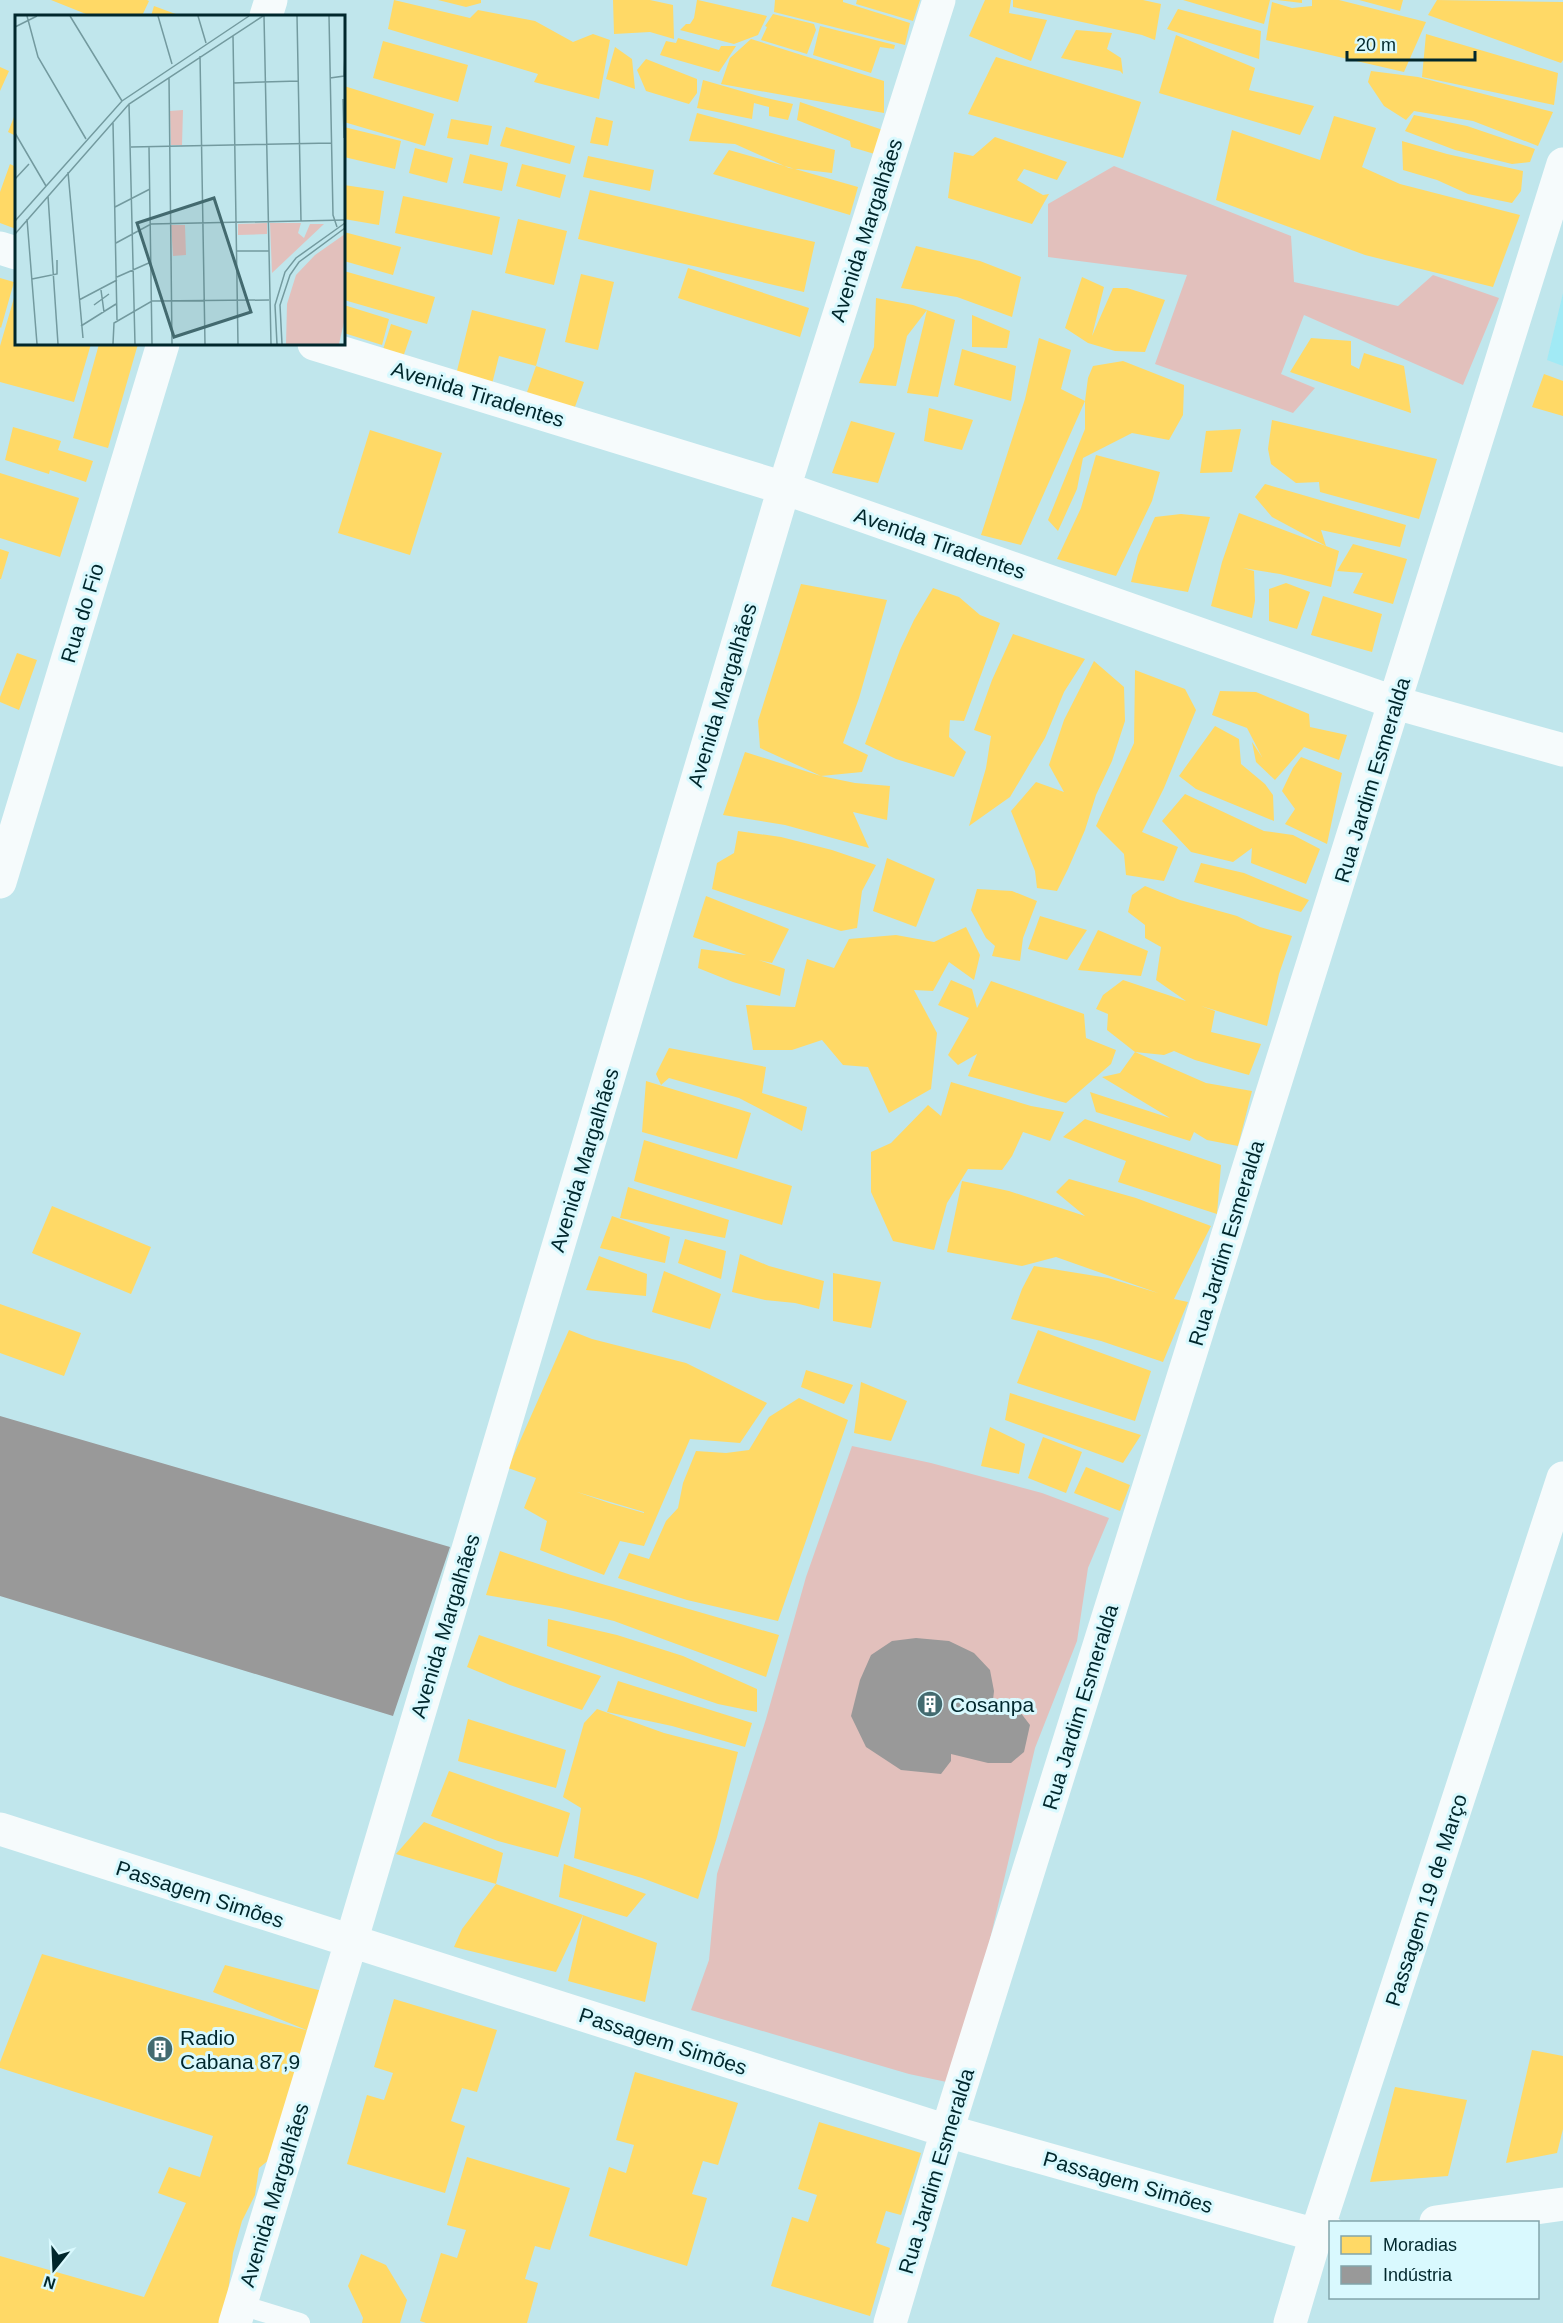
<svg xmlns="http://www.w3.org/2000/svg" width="1563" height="2323" font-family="Arial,sans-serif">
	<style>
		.built { fill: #a1eaf5 }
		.green { fill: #e2c0bc }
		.homes { fill: #ffd966; fill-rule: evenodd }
		.industry { fill: #999 }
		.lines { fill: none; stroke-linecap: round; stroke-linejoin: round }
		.lane { stroke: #f6fbfc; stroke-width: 20 }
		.street { stroke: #f6fbfc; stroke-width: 33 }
		.labels { text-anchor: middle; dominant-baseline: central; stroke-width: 6; stroke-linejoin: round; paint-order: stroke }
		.street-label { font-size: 21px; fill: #00272c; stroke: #d9f9fe }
		.poi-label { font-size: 21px; fill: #00272c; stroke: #d9f9fe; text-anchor: start }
		.inset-road { fill: none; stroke: #739a9f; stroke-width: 1.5 }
		.view { fill: #436a6f; fill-opacity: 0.15; stroke: #436a6f; stroke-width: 3 }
		.inset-edge { fill: none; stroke: #00272c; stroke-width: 3 }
	</style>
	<rect width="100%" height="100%" fill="#c0e6ec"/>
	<path class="built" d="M1563 293V366L1547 360Z"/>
	<path class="green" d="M1114 166 1291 236 1294 282 1398 306 1433 275 1499 298 1463 385 1304 315 1281 374 1315 388 1293 413 1155 364 1187 275 1048 257V204Z
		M852 1446 931 1463 1042 1493 1109 1518 1088 1568 1077 1641 1035 1748 956 2084 909 2074 691 2010 709 1960 717 1874 766 1719 806 1577Z"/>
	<path class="homes" d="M51 0H147L149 1 142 16H91Z
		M394 0 470 18 478 10 535 21 573 42 593 34 610 40 599 99 534 82 538 74 388 29Z
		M438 0H481V3L466 7Z
		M613 0H650L673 5 674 39 650 32 614 34Z
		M697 0H698L767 16 758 35 734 44 680 30 686 24H690L694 18Z
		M775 0H843V2L910 23 905 45 774 12Z
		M857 0H920L913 21 856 4Z
		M985 0H1011L1009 13 1047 20 1031 61 969 36Z
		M1013 0H1143L1161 4 1155 40 1142 35 1013 7Z
		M1183 0H1270L1264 24Z
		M1277 0H1302V3Z
		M1312 0H1339L1426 22 1404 72 1266 40 1272 2 1292 8 1312 6Z
		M1359 0H1403L1400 11Z
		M1437 0 1563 2V60L1561 63 1428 15Z
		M154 6 181 16H151Z
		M1178 9 1261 31 1259 59 1167 29Z
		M773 14 814 24 816 30 807 54 761 40 767 27 765 26Z
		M820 26 895 45 894 49 880 47 871 73 813 55Z
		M1076 30 1112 33 1107 49 1121 58 1123 74 1120 71 1061 58Z
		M1426 34 1558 73 1554 105 1422 77Z
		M1176 35 1255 68 1249 90 1314 106 1300 135 1159 93Z
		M678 38 719 50 721 46H736L719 72 660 55 666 41 676 43Z
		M751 39 884 81V113L721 84 730 58Z
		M383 41 468 65 458 102 373 78Z
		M615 47 632 59 635 89 606 79Z
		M996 57 1141 102 1123 158 968 114Z
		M646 59 697 79V93L689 104 646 91 637 70Z
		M0 67 9 71 0 91Z
		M1371 71 1418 77 1553 112 1538 146 1473 121 1414 111 1406 120 1384 106 1368 82Z
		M703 80 762 97 793 104 788 120 769 116V107L754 103 752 119 697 108Z
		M344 86 434 114 425 146 344 122Z
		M800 102 883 130 878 155 851 147 850 141 797 120Z
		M16 112V136L8 132Z
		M697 113 835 150 832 173 789 168 735 144 689 141Z
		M1414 115 1467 126 1535 149 1530 162 1512 164 1455 150 1405 131Z
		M1334 116 1376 128 1362 167 1400 184 1520 215 1493 287 1365 255 1216 200 1232 130 1320 160Z
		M596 117 613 121 608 146 590 143Z
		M451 119 492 126 488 145 447 138Z
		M344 127 401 141 395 169 344 157Z
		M506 127 575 146 570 164 500 146Z
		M995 137 1067 162 1057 180 1024 169 1017 180 1043 195 1049 194 1032 224 948 198 954 152 973 156Z
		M1402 141 1447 154 1523 171 1521 191 1512 203 1468 194 1437 180 1403 170Z
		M415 148 453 158 447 183 409 173Z
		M729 150 858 187 850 215 713 174Z
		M470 154 508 163 502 191 463 183Z
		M588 156 654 170 650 191 583 177Z
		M10 164 16 167V229L0 223V192Z
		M522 164 566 175 560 198 516 186Z
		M344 185 384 191 379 225 344 219Z
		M590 190 815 242 804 292 578 239Z
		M403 196 500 217 492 255 395 233Z
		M518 219 567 231 554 285 505 273Z
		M344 232 401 247 393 275 344 261Z
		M916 246 980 261 1021 277 1012 317 957 297 901 288Z
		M688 268 809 308 800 337 678 298Z
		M344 271 435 297 427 324 344 300Z
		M581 274 614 282 598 350 565 342Z
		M1082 277 1104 287 1092 336 1113 288H1127L1165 300 1145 352 1115 351 1088 343 1065 328Z
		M0 278 14 282 1 328 0 327Z
		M16 291V344H91L74 402 0 382V346Z
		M876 298 913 305 955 320 938 397 907 393 927 310 907 336 896 386 859 383 874 347Z
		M344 305 389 319 382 345 344 333Z
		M472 310 546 329 536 366 584 382 572 415 525 398 536 366 499 356 490 392 454 383Z
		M972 315 1010 331 1007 348 972 347Z
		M391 324 412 331 401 363 381 356Z
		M1039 338 1071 350 1061 389 1085 401 1088 378 1093 366 1123 361 1184 385 1183 415 1169 440 1132 433 1083 458 1077 489 1058 531 1048 520 1085 429V401L1021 545 981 535 1025 399Z
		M1311 338 1351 341V365L1359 369 1364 353 1404 366 1411 413 1290 372Z
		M99 344H138L108 448 73 438Z
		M962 349 1016 366 1011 401 954 385Z
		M1544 374 1563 381V416L1532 407Z
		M929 408 973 420 962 450 924 441Z
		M1272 420 1437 459 1419 519 1320 492 1319 482 1296 483 1271 464 1268 449Z
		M851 421 895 433 878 483 832 473Z
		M13 427 61 441 58 450 93 461 86 482 50 470 49 474 5 460Z
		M1241 429 1232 472 1200 473 1206 431Z
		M370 430 442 453 410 555 338 533Z
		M1096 455 1160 472 1152 501 1116 576 1057 559 1081 508Z
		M0 473 79 498 60 557 0 538Z
		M1265 484 1406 525 1400 547 1321 530 1326 546 1339 551 1331 587 1280 574 1243 568 1254 571 1255 601 1252 618 1211 606 1222 562 1239 513 1326 546 1272 517 1255 497Z
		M1181 514 1210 517 1188 592 1131 582 1138 555 1155 517Z
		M1353 544 1407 559 1393 604 1353 593 1363 573 1337 571Z
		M0 549 9 552 1 579H0Z
		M1286 583 1310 592 1297 629 1269 621V589Z
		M801 584 887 600 859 698 843 743 868 755 862 772 821 776 855 783 890 786 887 820 853 812 869 848 785 825 723 815 745 752 821 776 760 748 758 721Z
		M933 588 959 597 980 615 1000 623 964 721 950 720 949 737 966 752 954 777 896 759 865 744 900 650 914 620Z
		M1323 596 1382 614 1372 652 1311 635Z
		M1013 634 1085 659 1064 692 1045 738 1010 797 969 826 986 768 991 736 974 730 992 680Z
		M17 653 37 660 19 710 0 702V697Z
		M1094 661 1124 687 1125 721 1112 761 1096 795 1085 830 1068 869 1057 891 1037 888 1035 871 1011 811 1036 782 1064 792 1049 765 1064 720Z
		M1135 670 1185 689 1196 710 1164 788 1142 832 1178 847 1164 881 1126 875 1124 854 1096 826 1134 743Z
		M1220 691 1256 692 1309 714 1310 727 1347 735 1339 760 1304 747 1275 780 1256 762 1252 742 1262 757 1247 728 1212 715Z
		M1215 726 1239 739 1241 764 1265 784 1273 795 1274 821 1196 789 1179 776Z
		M1301 757 1342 773 1327 844 1285 824 1295 809 1282 791 1293 768Z
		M1185 794 1264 831 1293 835 1320 849 1306 884 1251 863 1252 848 1233 862 1191 852 1162 821Z
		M738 831 781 837 832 850 876 865 862 891 857 928 841 931 712 889 717 863 734 853Z
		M887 858 935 879 916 927 873 911Z
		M1201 863 1244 873 1309 900 1301 912 1194 882Z
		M1145 886 1180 900 1237 916 1260 927 1292 936 1279 974 1267 1026 1201 1006 1215 1011 1211 1032 1261 1044 1249 1075 1195 1060 1174 1051 1164 1055 1135 1052 1206 1083 1252 1091 1238 1146 1207 1140 1194 1132 1190 1141 1096 1112 1090 1092 1170 1118 1102 1077 1120 1073 1135 1052 1107 1030 1108 1014 1096 1009 1103 995 1123 980 1186 1001 1156 980 1161 947 1145 938V925L1128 912 1132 895Z
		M977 889 1012 891 1037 901 1023 938 1020 961 992 956 995 946 986 938 971 910Z
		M706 896 789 929 772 963 759 960 785 969 780 996 733 982 698 968 701 949 746 955 693 937Z
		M1040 916 1087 930 1067 960 1028 949Z
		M966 927 980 955 974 980 949 962 933 991 914 990 937 1033 931 1089 889 1113 868 1067 843 1065 822 1040 792 1050H753L746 1005 795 1007 807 959 834 968 849 939 896 935 934 942Z
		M1098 930 1148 951 1141 976 1078 970Z
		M951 980 972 989 977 1008 991 981 1084 1014 1086 1038 1116 1050 1111 1064 1066 1103 968 1076 977 1054 958 1065 948 1055 969 1018 938 1005Z
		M669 1048 766 1067 762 1093 807 1107 802 1131 739 1098 669 1078 661 1085 656 1074Z
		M646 1081 751 1113 737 1159 642 1132Z
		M951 1082 1031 1106 1064 1112 1050 1141 1023 1132 1012 1156 1002 1170 968 1169 947 1203 934 1250 893 1241 871 1192V1152L891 1143 928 1105 941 1116Z
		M1085 1119 1221 1165 1217 1214 1118 1182 1126 1161 1063 1137Z
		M644 1140 792 1186 782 1225 634 1181Z
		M1069 1179 1136 1198 1211 1226 1174 1299 1188 1302 1163 1362 1101 1341 1011 1319 1022 1289 1034 1266 1108 1278 1158 1293 1056 1257 1022 1266 947 1252 962 1181 1009 1191 1085 1216 1056 1192Z
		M628 1187 729 1220 725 1238 620 1218Z
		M52 1206 151 1247 131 1294 32 1253Z
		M612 1216 670 1237 665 1263 600 1248Z
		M685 1239 726 1251 721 1279 678 1263Z
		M740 1254 769 1266 824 1281 819 1309 795 1303 765 1300 732 1292Z
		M599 1256 647 1274 646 1296 586 1290Z
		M664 1271 721 1294 710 1329 652 1312Z
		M833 1273 881 1282 871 1328 833 1321Z
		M0 1304 81 1333 64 1376 0 1353Z
		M569 1330 592 1339 686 1363 767 1403 740 1443 690 1439 644 1546 620 1541 604 1575 540 1550 547 1521 524 1508 536 1478 508 1468ZM577 1492 644 1512V1513L609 1503Z
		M1038 1330 1151 1371 1135 1421 1017 1383Z
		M806 1370 853 1385 844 1404 801 1387Z
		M861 1382 907 1401 891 1441 854 1433Z
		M1010 1393 1141 1435 1123 1463 1005 1420Z
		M799 1398 848 1420 778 1621 687 1600 618 1578 629 1553 649 1559 666 1521 678 1508 683 1483 696 1451 726 1453 749 1450 769 1417Z
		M990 1427 1025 1444 1019 1474 981 1466Z
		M1043 1437 1082 1452 1066 1493 1028 1478Z
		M1086 1467 1130 1485 1120 1511 1074 1493Z
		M500 1551 571 1575 779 1635 766 1677 614 1621 561 1608 486 1595Z
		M548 1619 617 1635 683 1656 757 1689V1712L718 1704 547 1646Z
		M479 1635 540 1656 601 1676 582 1710 510 1685 467 1667Z
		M618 1681 752 1723 745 1747 672 1726 607 1712Z
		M597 1709 664 1733 738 1752 717 1837 698 1899 642 1878 574 1858 581 1808 563 1797 584 1723Z
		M468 1719 566 1750 556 1788 458 1761Z
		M449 1771 570 1813 558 1857 498 1841 431 1816Z
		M424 1822 503 1853 496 1884 396 1854Z
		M564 1864 646 1894 627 1917 559 1897Z
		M496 1884 583 1915 657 1943 645 2002 568 1981 583 1915 556 1972 454 1947 462 1929Z
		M42 1954 309 2031 213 1992 225 1965 322 1991 275 2155 259 2168 255 2195 242 2221 233 2253 224 2323H0V2256L144 2297 186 2203 158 2193 169 2167 200 2177 213 2136 0 2068V2062Z
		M394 1999 497 2030 477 2092 462 2088 451 2121 465 2126 445 2193 347 2164 367 2095 384 2100 393 2073 374 2067Z
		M1532 2050 1563 2056V2129L1557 2153 1506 2163Z
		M635 2072 738 2103 718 2165 703 2161 692 2194 707 2198 687 2266 589 2236 609 2167 626 2173 634 2145 616 2140Z
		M1395 2087 1467 2100 1448 2176 1370 2182Z
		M819 2122 921 2153 901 2215 886 2211 876 2243 890 2248 870 2316 771 2286 792 2217 808 2222 817 2195 798 2189Z
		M467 2157 570 2188 550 2250 535 2246 525 2279 538 2283 527 2323H426L420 2321 441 2253 457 2258 466 2230 447 2225Z
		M361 2254 386 2265 407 2300 400 2323H362L363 2318 348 2286Z"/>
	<path class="industry" d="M0 1416 450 1547 393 1716 0 1596Z
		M916 1638 949 1641 974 1653 990 1670 994 1691 993 1700 1017 1708 1030 1725 1024 1752 1011 1763H988L951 1754V1761L941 1774 901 1770 866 1747 851 1716 860 1680 871 1655 892 1641Z"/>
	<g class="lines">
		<path class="lane" d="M241 2305 300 2323"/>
		<path class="street" d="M266 16 271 0
			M0 248 16 253
			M314 344 784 488 1396 703 1563 750
			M0 882 163 344
			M0 1829 947 2131 1316 2235 1330 2233
			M1436 2222 1563 2204
			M235 2323 351 1942 784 488 939 0
			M890 2323 947 2131 1563 164
			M1290 2323 1316 2235 1563 1478"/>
	</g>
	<defs>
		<symbol id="building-disc" viewBox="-11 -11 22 22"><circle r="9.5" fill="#436a6f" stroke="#d9f9fe"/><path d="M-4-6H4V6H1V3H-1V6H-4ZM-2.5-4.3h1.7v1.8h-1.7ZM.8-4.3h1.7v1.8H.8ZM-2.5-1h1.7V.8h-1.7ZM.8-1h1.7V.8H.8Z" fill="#fff"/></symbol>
	</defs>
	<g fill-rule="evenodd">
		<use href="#building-disc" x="915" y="1689" width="30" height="30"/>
		<use href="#building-disc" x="145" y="2034" width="30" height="30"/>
	</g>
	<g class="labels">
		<g class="street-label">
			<text transform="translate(866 230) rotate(-72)">Avenida Margalhães</text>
			<text transform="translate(478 394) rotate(17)">Avenida Tiradentes</text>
			<text transform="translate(940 543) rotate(19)">Avenida Tiradentes</text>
			<text transform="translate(82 613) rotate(-73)">Rua do Fio</text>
			<text transform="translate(722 695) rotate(-73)">Avenida Margalhães</text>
			<text transform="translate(1372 780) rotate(-73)">Rua Jardim Esmeralda</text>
			<text transform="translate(584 1160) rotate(-73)">Avenida Margalhães</text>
			<text transform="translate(1226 1243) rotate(-73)">Rua Jardim Esmeralda</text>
			<text transform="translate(445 1626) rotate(-73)">Avenida Margalhães</text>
			<text transform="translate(1080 1707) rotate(-73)">Rua Jardim Esmeralda</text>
			<text transform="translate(200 1894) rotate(18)">Passagem Simões</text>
			<text transform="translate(1426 1900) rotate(-72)">Passagem 19 de Março</text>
			<text transform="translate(663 2041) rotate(18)">Passagem Simões</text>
			<text transform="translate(936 2171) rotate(-73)">Rua Jardim Esmeralda</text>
			<text transform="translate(1128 2182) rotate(16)">Passagem Simões</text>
			<text transform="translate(274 2195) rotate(-73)">Avenida Margalhães</text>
		</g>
		<g class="poi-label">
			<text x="950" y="1704">Cosanpa</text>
			<text x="180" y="2037">Radio<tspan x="180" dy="24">Cabana 87,9</tspan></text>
		</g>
	</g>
	<g transform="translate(15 15)">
		<rect width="330" height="330" fill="#c0e6ec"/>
		<path d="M168 95 167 130H156L155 96ZM252 208V219L223 220V209ZM255 208H286L283 218 289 223 295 209H309L257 258ZM156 210H170L171 240 158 241ZM330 219V303L324 329H271L272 289 281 260 300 240Z" fill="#e2c0bc"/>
		<path class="inset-road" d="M12 1 23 42 71 124M55 1 107 86M143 1 157 49M183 1 191 28M249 1 256 329M282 1 286 206M314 1 318 200 322 212M0 12 22 1M218 21 223 329M185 41 190 329M154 63 157 329M315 63 329 61 330 38M218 68 284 66M328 84 329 123M114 89 120 329M98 108 102 305M0 118 31 171M116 132 317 128M134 132 137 329M53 157 68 323M0 164 14 149M33 181 43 329M100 192 135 174M12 204 22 329M0 206 107 86 234 1M0 219 114 89 248 1M101 228 136 209 330 205M222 236H254M102 262 136 247M17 264 42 259V245M86 275 89 297M64 285 102 265M79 290 94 279M66 311 101 289M98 329 99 308 137 286 254 285M262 329 260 290 270 257 281 243 330 208M267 329 265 290 275 260 284 247 330 213"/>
		<path class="view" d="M199 183 236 297 159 322 122 208Z"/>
		<rect width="330" height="330" class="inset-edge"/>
	</g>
	<rect x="1329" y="2221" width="210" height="78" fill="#d9f9fe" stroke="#82a5aa" stroke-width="1.5"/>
	<rect x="1341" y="2236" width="30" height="18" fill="#ffd966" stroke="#82a5aa" stroke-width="1.5"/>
	<text x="1383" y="2251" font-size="18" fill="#00272c">Moradias</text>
	<rect x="1341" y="2266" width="30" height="18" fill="#999999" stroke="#82a5aa" stroke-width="1.5"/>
	<text x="1383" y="2281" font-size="18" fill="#00272c">Indústria</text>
	<g transform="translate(54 2269) rotate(198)" stroke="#d9f9fe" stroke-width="4.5" paint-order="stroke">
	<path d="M0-4.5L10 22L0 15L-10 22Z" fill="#00272c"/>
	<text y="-9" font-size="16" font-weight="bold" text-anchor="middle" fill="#00272c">N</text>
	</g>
	<path d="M1347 51v9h128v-9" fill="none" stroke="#00272c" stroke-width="3"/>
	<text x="1356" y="51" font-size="18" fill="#00272c" stroke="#d9f9fe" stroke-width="4.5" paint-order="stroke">20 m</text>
</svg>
